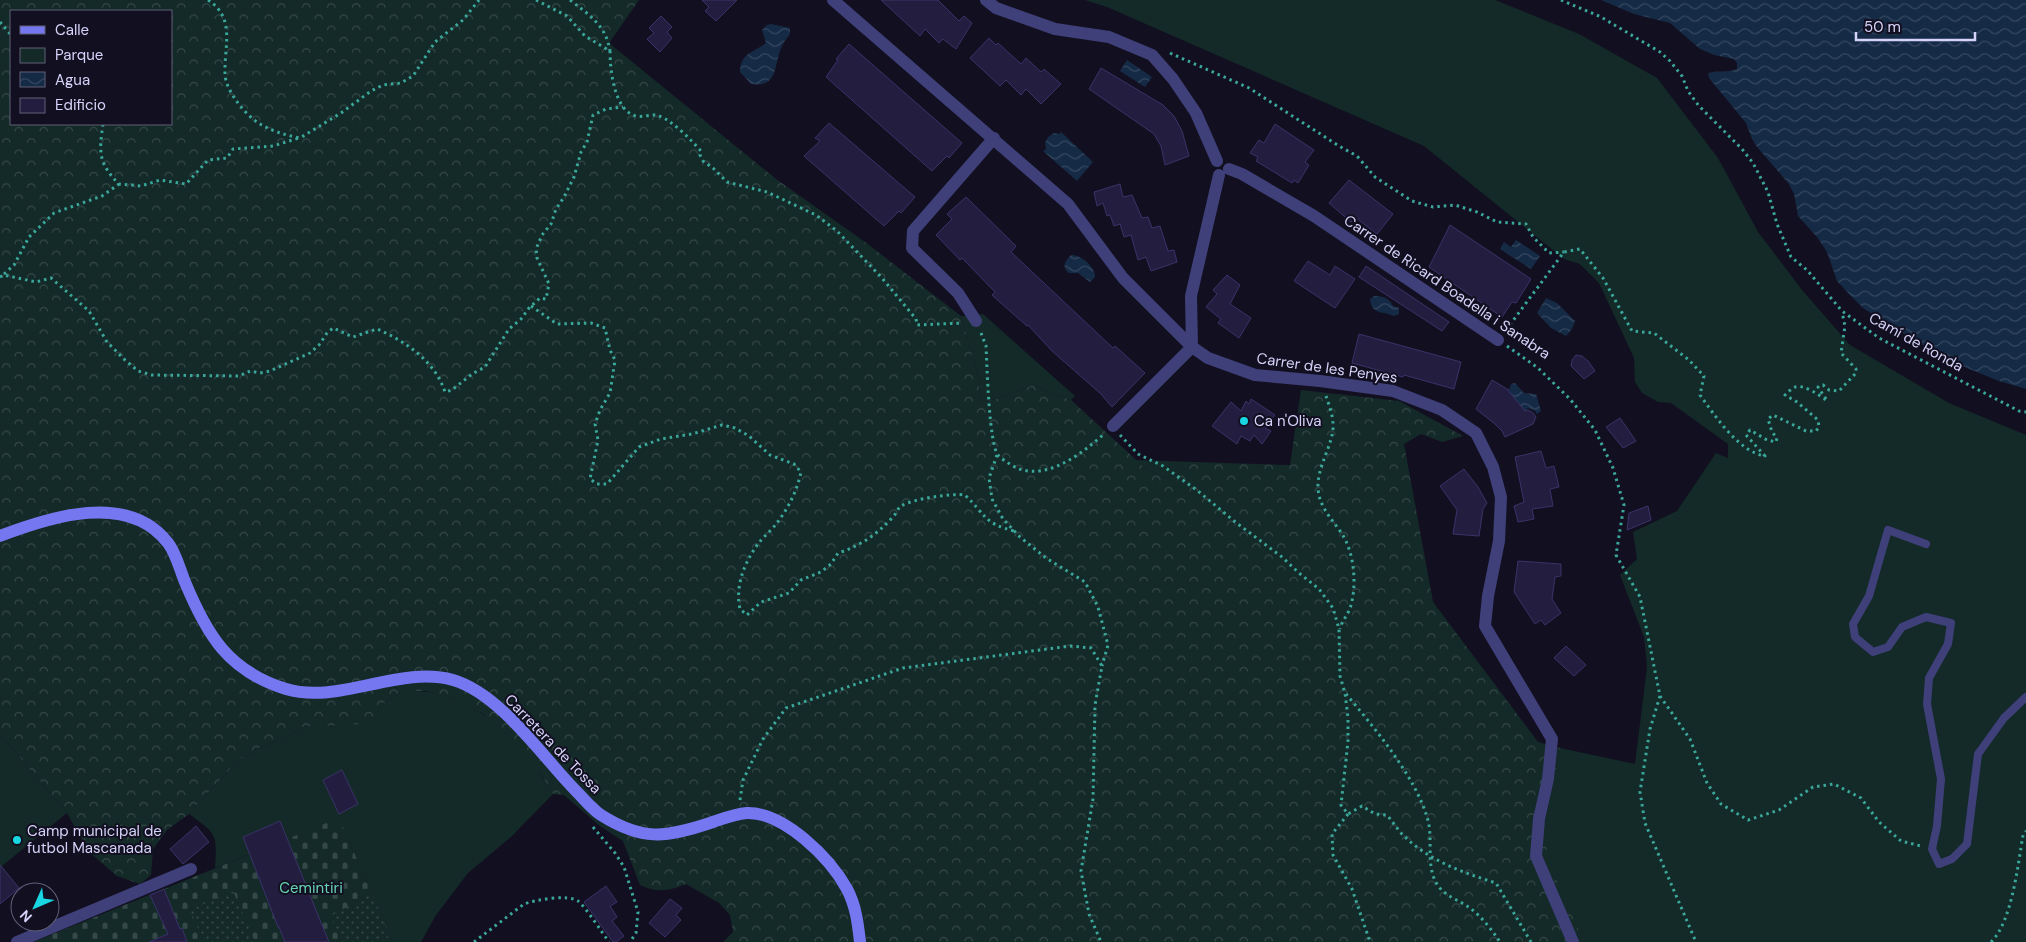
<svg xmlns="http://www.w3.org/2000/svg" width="2026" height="942" font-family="'DM Sans',sans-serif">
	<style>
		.green { fill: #132a28 }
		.forest { fill: url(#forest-crowns); fill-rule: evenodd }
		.cemetery { fill: url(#cemetery-stones) }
		.garden { fill: url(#garden-dots) }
		.water { fill: url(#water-waves) }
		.building { fill: #231e3f; stroke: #3a3269 }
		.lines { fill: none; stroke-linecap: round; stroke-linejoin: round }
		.path { stroke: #3ba79b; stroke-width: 3; stroke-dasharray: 2.5 4; stroke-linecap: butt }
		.lane { stroke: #3f407a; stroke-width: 8 }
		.street { stroke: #3f407a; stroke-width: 12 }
		.secondary { stroke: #7577f0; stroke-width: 12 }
		.poi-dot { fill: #18d7e2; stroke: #121020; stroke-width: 2 }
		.labels { text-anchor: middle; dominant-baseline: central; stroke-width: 4; stroke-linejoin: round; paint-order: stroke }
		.street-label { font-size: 15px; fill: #d6d3fa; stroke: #121020 }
		.poi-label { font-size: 15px; fill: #d6d3fa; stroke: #121020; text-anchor: start }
		.park-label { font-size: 15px; fill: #67d2b3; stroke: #121020 }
	</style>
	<defs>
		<pattern id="forest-crowns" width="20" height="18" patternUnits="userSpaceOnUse" patternTransform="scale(1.25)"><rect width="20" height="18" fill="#132a28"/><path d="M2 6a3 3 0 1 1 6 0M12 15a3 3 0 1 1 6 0" fill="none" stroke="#354848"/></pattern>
		<pattern id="cemetery-stones" width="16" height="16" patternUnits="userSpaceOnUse" patternTransform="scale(1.25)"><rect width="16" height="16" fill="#132a28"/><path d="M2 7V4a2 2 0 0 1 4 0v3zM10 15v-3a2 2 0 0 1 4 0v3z" fill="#354848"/></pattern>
		<pattern id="garden-dots" width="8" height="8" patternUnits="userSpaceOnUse" patternTransform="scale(1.25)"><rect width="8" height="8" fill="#132a28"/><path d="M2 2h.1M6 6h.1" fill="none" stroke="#354848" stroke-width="1.8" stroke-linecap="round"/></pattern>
		<pattern id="water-waves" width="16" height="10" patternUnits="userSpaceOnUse" patternTransform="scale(1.25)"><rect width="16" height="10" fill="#152a45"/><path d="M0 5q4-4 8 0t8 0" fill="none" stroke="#364861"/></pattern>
	</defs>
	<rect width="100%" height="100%" fill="#121020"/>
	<path class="green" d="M1085 0H1495L1579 34 1657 78 1718 158 1758 232 1802 290 1850 345 1949 403 2026 435V942H1444L1544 828 1560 748 1635 764 1647 667 1644 637 1620 575 1637 559 1633 532 1677 511 1716 453 1728 458V444L1671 403 1658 402 1642 393 1635 382 1634 358 1599 283 1580 264 1564 259 1424 146 1107 7Z
		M983 314 1075 396 1071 400 1033 385 999 398 980 403 979 379 961 316Z
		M1136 460 1194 462 1186 469 1167 479 1145 468Z
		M402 691C418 691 435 691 451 697 491 712 532 757 553 794L512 836 468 873 436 915 421 942H393L339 819 215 868C217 834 217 834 189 814L238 760 263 746 286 738 302 727 328 725 383 704Z
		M0 734 67 813 2 866 19 888 0 904Z"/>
	<path class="forest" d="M0 0H639L609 43 776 179 865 242 961 316 979 379 980 403 999 398 1033 385 1071 400 1145 468 1167 479 1186 469 1194 462 1290 465 1301 390 1399 401 1463 436 1442 442 1421 434 1404 444 1433 602 1538 742 1560 748 1544 828 1548 860 1581 935 1583 942H723L733 932 730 915 719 903 686 884C669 891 657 893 640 885L623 841 600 826 564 795 553 794 542 776 483 714 451 697 426 691H402L383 704 380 714 362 724 302 727 286 738 263 746 238 760 189 814 167 830 153 849 151 875 140 884 117 876 88 851 67 813 0 734ZM11 11H171V124H11Z"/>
	<path class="cemetery" d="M339 818 393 942H33Z"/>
	<path class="garden" d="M233 891 255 942H204L190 910Z
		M372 894 390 936 381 942H342L330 916Z"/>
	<path class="water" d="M1601 0H2026V389L1999 381 1967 368 1915 341 1863 308 1849 294 1837 281 1827 252 1817 237 1798 216 1794 194 1789 184 1757 147 1752 139 1746 123 1709 78 1708 73C1718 70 1728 73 1737 69V63L1734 59 1714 55 1700 49 1670 23 1634 14Z
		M771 24 790 28V33C788 38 784 41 782 46 773 64 780 88 751 84L740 72C740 53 754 52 766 43L762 30 767 25Z
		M1127 60 1152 77 1145 87 1120 71Z
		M1061 132 1093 162 1077 181 1043 151 1046 149C1044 141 1047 137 1054 133L1059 134Z
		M1516 240 1540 256 1531 269 1500 249 1504 242 1511 247Z
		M1071 255C1081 255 1093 265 1095 275V277L1090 282 1078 273H1069C1061 267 1065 261 1071 255Z
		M1374 296C1383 296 1389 298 1393 306L1399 308V314L1394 316C1384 311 1371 315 1370 299Z
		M1546 298 1557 303 1575 321 1572 329 1566 336 1551 328 1537 313Z
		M1515 383 1524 393 1536 394 1541 411 1537 414 1535 411 1528 408 1525 411 1507 389 1510 388 1511 384Z"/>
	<path class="building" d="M702 0H737L716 21 705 11 709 7Z
		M881 0H938L959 21 964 16 972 23 956 49 943 39 939 43 925 29 920 36Z
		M661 16 672 27 667 32 672 38 660 52 647 39 654 33 649 28Z
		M989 38 996 45 998 43 1021 64 1026 58 1041 72 1044 69 1061 84 1041 104 1026 89 1021 95 1006 80 1000 86 970 58Z
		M849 44 962 143 949 158 947 156 932 171 826 77 838 60 836 59Z
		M1101 68 1163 105 1174 116 1182 131 1189 156 1165 165 1161 146 1154 134 1089 89Z
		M829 123 915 197 901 213 899 211 884 226 804 156 820 141 815 138Z
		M1275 124 1314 150 1305 162 1309 165 1298 183 1294 180 1292 183 1256 161 1258 157 1250 153 1259 140 1264 143Z
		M1349 180 1393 214 1377 234 1356 218 1351 222 1329 203Z
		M1120 184 1123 197 1132 195 1142 218 1148 217 1152 228 1160 226 1168 251 1174 250 1177 262 1151 271 1146 257 1138 260 1131 235 1124 237 1120 224 1114 226 1110 215 1107 216 1103 203 1097 206 1094 192Z
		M966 197 1016 246 1011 252 1113 348 1115 346 1145 373 1112 407 1101 394 1052 351 1028 325 1027 326 1011 312 992 295 995 292 962 258 960 260 936 235 952 219 947 214Z
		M1450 225 1531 279 1516 303 1512 302 1502 317 1429 267Z
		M1308 261 1330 275 1335 266 1355 279 1335 308 1294 281Z
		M1366 266 1449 322 1442 331 1359 277Z
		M1227 275 1240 285 1230 304 1251 318 1239 338 1218 323 1221 319 1206 307 1217 294 1213 290Z
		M1359 334 1461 362 1454 389 1404 375 1403 377 1352 363Z
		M1576 355 1582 356 1588 361 1595 371 1584 379 1571 366 1572 360Z
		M1492 380 1507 389 1525 411 1528 410 1533 413 1536 417 1533 424 1505 437 1502 431 1495 424 1476 409Z
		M1251 399 1275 415 1265 428 1271 431 1262 444 1254 435 1250 441 1241 436 1237 444 1212 426 1231 402 1241 411 1246 401 1249 404Z
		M1620 418 1636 441 1623 448 1606 427Z
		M1541 451 1546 468 1554 466 1559 487 1550 489 1553 506 1532 509 1534 519 1518 522 1514 506 1524 502 1515 457Z
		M1464 469 1478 487 1487 503 1483 509 1479 536 1453 534 1457 510 1440 486Z
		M1648 506 1651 520 1627 530 1629 513Z
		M1518 561 1561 564V576L1555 577 1552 599 1561 613 1545 625 1541 620 1535 624 1514 592Z
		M1566 646 1586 665 1574 676 1554 658Z
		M342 770 358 804 339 814 323 780Z
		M280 821 322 925 329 942H285L279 927H278L243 837Z
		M196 826 209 842 183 864 170 849Z
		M0 865 19 888 0 904Z
		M606 886 617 902 610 906 617 917 612 921 624 936 616 942H613L584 902Z
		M164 889 180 929 182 928 187 942H149L168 934 150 895Z
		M670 899 682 908 676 915 681 920 665 937 649 923Z"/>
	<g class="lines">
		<path class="path" d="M208 0C236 18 224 46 225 74 225 90 246 116 260 124 272 131 285 135 300 138L341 113 371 91 383 85 401 83 413 76 435 42 463 20 479 0
			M536 0 567 16 585 36 610 51C610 69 614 111 636 116 643 118 652 113 659 116 672 120 692 141 701 151L700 155 703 161 713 168 727 182 767 192 816 215 837 231 882 278 916 319 917 325 962 323
			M570 0C589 15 606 25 610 51
			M1561 0 1601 17 1660 52 1670 61 1682 76 1688 91 1699 106 1742 149 1753 163 1768 192 1777 224 1791 257 1807 270 1842 311 1879 338 2019 411 2026 412
			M0 22 11 35
			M1170 53 1249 88 1339 146 1357 156 1375 177 1412 201 1433 207 1455 205 1477 212 1497 222 1526 224 1533 237 1549 253 1564 252
			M103 124C99 152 98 163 119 184L141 186 160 180 186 184 208 160 227 158 233 149 273 146 299 138
			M4 274 14 265 29 237 54 213 102 196 119 184
			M0 277 4 275 36 282 51 278 89 311 107 342 125 360 138 371 152 375 239 376 250 371 260 373 270 371 310 353 319 345 327 333 333 328 353 337 377 329C405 341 435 361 445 392L452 390 472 374 485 367 509 329 521 319 529 308 540 298 546 299 549 284 537 258 536 249 542 235 551 224 556 209 564 197 574 177 581 152 587 142 593 115 606 109 623 107
			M531 306 557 324 591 323 605 328 610 350 615 360 610 393 600 410 595 424 598 440 590 479 597 484H607L639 447 661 439 692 434 722 425 735 428 749 436 770 455 794 464 801 472C797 491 788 509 776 524 771 531 763 537 758 544 744 563 735 586 740 609L747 615 761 602 789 593 801 580 821 572 831 564 838 553C860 546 876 535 892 518 896 515 897 509 901 506 912 499 952 493 965 495 986 515 983 523 1014 531
			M1506 330 1564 252 1580 249 1603 278 1632 331 1654 333 1689 360 1704 376 1700 395C1715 416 1739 452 1765 456L1746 435 1750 430 1767 440 1776 442 1777 438 1772 432 1768 419 1773 415 1806 431H1816L1819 427 1818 420 1797 402 1785 395C1788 393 1791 388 1795 387 1804 384 1819 395 1826 400
			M981 333 986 346C987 365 989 444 998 455 1000 458 1004 460 1007 462 1039 487 1079 456 1104 434
			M1507 346 1538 368 1570 399 1595 430 1613 468 1624 505 1616 555 1640 597 1660 696 1690 739 1707 783 1721 804 1748 820 1779 810 1813 787 1834 784 1861 798 1879 822 1901 841 1921 846
			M1326 396C1329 405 1333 415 1333 425 1334 443 1317 466 1318 488 1319 507 1332 519 1342 534 1354 552 1357 584 1351 605 1349 614 1342 620 1340 629
			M1826 399 1818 387 1823 385 1829 390 1839 391 1856 373V369L1841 353 1845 326 1842 312
			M1120 435 1138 454 1163 466 1198 491 1234 521 1282 557 1299 573 1319 589 1333 608 1339 629 1340 676 1345 693 1348 718V741L1341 805 1348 814 1362 806 1375 814 1387 815C1392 821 1396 827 1401 833 1427 860 1461 872 1496 883L1531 942
			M997 455 989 478 992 499 1003 519 1020 537 1046 558 1085 582 1098 607 1108 645 1102 666
			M1346 694C1373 726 1415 776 1427 817 1434 838 1425 865 1437 884 1444 896 1459 900 1470 908 1482 917 1492 930 1500 942
			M1660 696 1650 729 1640 792 1645 823 1696 942
			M740 800 743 780 763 739 786 708 903 668 1070 646 1091 648 1102 666 1095 705 1093 799 1081 871 1089 914 1101 942
			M1348 814 1332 834 1333 855 1352 889 1370 942
			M593 827 615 853 624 867 638 912 636 933 630 942
			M474 942 524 904C535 900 568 894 578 901 585 906 603 934 609 942
			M1991 942C2012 922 2018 864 2023 835L2026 831"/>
		<path class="lane" d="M1926 544 1888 530 1869 596 1853 624 1855 637 1873 652 1888 647 1902 627 1926 617 1951 623 1948 644 1929 678 1927 704 1941 779 1937 826 1932 849 1939 864 1952 859 1967 844 1978 754 2004 718 2026 697"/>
		<path class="street" d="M833 0 1068 204 1123 278 1192 347 1208 358 1255 375 1320 381 1393 391 1442 410 1476 433 1493 467 1501 497 1499 541 1488 596 1485 626 1552 739 1548 779 1539 819 1536 856 1573 942
			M986 0 996 8 1055 29 1109 37 1152 55 1173 79 1196 113 1217 161
			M1229 169 1242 174 1314 216 1498 340
			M976 321 958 293 912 248 913 231 994 138
			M1192 347 1191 296 1219 175
			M1113 426 1192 347
			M17 942 191 869"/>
		<path class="secondary" d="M0 536C50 517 128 491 168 543 176 553 180 570 185 582 207 635 228 671 286 689 339 705 400 665 453 680 501 694 543 758 577 792 585 800 592 809 601 815 642 841 665 838 710 823 722 819 734 814 747 813 784 812 830 858 847 889 856 906 858 924 860 942"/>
	</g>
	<g class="poi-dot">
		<circle cx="1244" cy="421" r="5"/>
		<circle cx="17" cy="840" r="5"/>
	</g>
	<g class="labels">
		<g class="street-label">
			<text transform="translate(1447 287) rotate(34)">Carrer de Ricard Boadella i Sanabra</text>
			<text transform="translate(1916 342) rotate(29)">Camí de Ronda</text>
			<text transform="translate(1327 368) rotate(8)">Carrer de les Penyes</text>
			<text transform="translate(553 744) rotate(46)">Carretera de Tossa</text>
		</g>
		<g class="poi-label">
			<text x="1254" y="421">Ca n'Oliva</text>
			<text x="27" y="831">Camp municipal de<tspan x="27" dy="17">futbol Mascanada</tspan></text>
		</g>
		<g class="park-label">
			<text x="311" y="888">Cemintiri</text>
		</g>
	</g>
	<rect x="10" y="10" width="162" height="115" fill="#121020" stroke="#605e77"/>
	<rect x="20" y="26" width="25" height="8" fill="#7577f0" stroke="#605e77"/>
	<text x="55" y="35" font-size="15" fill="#d6d3fa">Calle</text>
	<rect x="20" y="48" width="25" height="15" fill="#132a28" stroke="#605e77"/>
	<text x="55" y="60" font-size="15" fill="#d6d3fa">Parque</text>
	<rect x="20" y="72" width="25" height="15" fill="url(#water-waves)" stroke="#605e77"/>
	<text x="55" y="85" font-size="15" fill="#d6d3fa">Agua</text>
	<rect x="20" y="98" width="25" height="15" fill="#231e3f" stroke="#605e77"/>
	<text x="55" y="110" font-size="15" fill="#d6d3fa">Edificio</text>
	<g transform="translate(35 907) rotate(225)"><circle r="24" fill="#121020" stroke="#605e77"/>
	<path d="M0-4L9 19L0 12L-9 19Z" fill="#18d7e2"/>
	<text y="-8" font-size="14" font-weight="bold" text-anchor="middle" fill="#d6d3fa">N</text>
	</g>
	<path d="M1856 32v8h119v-8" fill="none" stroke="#d6d3fa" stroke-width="2.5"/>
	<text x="1864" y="32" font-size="15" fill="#d6d3fa" stroke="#121020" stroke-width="4" paint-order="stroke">50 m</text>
</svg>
